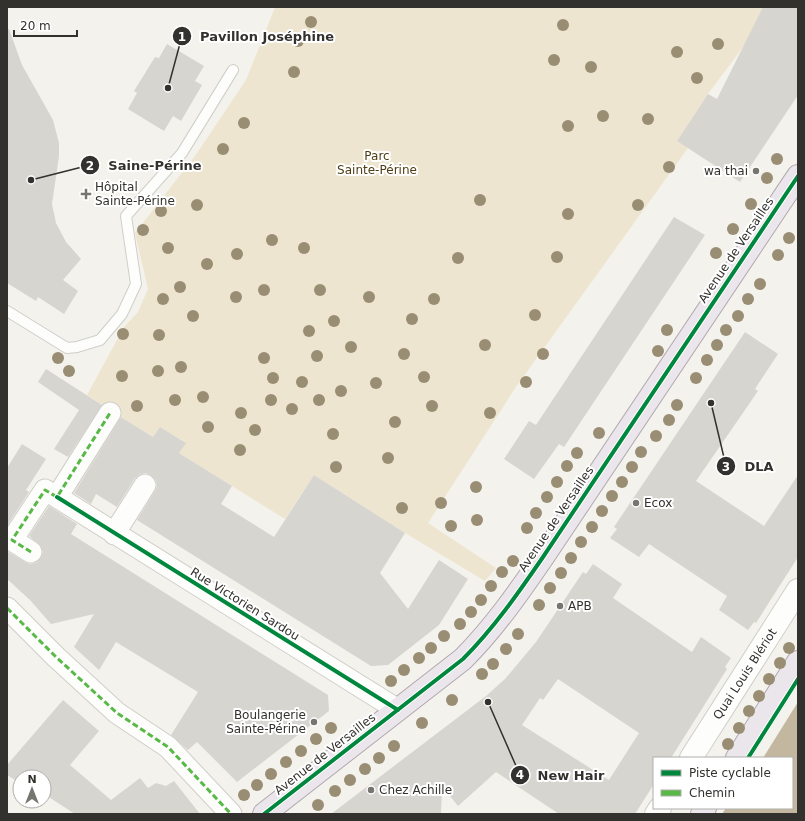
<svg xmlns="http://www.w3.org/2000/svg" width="805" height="821" font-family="'DejaVu Sans',sans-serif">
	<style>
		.green { fill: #eee5d0 }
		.water { fill: #c3b89f }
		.building { fill: #d7d5d0; fill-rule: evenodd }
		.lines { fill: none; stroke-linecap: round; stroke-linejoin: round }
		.service-casing { stroke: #cfcec9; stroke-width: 12 }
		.minor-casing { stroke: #cfcec9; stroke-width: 23 }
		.tertiary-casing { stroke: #cfcec9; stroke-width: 24 }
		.primary-casing { stroke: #b1a9b0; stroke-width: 24 }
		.service { stroke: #fdfdfc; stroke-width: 10 }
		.minor { stroke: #fdfdfc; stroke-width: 21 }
		.tertiary { stroke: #fdfdfc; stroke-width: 22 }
		.primary { stroke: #ebe6eb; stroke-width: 22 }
		.quiet { stroke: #58b947; stroke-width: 3; stroke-dasharray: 6 3; stroke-linecap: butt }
		.cycleway-casing { stroke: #fff; stroke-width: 6 }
		.cycleway { stroke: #00873e; stroke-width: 4 }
		.tree { fill: #998e74 }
		.poi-dot { fill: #767570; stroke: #fff; stroke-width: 1.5 }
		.labels { text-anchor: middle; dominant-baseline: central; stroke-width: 4; stroke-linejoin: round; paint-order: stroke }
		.park-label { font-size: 12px; fill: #4e3d12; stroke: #fff }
		.poi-label { font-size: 12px; fill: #32312d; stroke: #fff; text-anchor: start }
		.street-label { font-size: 12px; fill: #32312d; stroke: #fff }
		.leader { fill: none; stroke: #32312d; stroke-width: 1.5 }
		.callout-dot { fill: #32312d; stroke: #fff; stroke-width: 1.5 }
		.mark-label { font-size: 12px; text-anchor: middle; font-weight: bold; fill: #fff }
		.callout-label { font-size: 13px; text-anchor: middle; font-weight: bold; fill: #32312d; stroke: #fff; stroke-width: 4; stroke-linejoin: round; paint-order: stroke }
	</style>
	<rect width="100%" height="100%" fill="#f4f2ec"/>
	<path class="green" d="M275 7H763L746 43 708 94 677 141 688 148 516 387 428 523 496 568 485 581 405 533 314 475 285 519 179 453 185 442 160 427 153 437 87 395 124 327 138 312 148 289 135 233 195 156 246 80Z"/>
	<path class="water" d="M798 702V814H722L726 808H792V758H763Z"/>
	<path class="building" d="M763 7H798V95L740 182 677 141 708 94 717 99Z
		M7 29H9L22 65 53 120 59 143V156L52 204 56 223 66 242 81 259 63 280 78 291 64 314 38 297 36 301 7 283Z
		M167 44 204 66 195 81 202 85 181 121 173 116 164 131 128 109 137 93 134 91 155 57 159 58Z
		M674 217 705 235 564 447 559 444 534 479 504 459 529 421 536 425Z
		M745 332 778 354 755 389 758 391 696 481 764 526 798 475V557L756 623 754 622 748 630 719 610 727 596 649 544 639 557 610 538 617 529 614 527Z
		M46 369 102 405 68 457 54 449 79 410 38 382Z
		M121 417 153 437 160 427 186 443 179 453 232 486 221 504 274 537 314 475 405 533 380 573 408 609 439 560 468 579 439 625 388 665 371 666 137 520 155 491 157 486 156 480 151 475 146 473 140 474 135 478 117 507 96 494 91 504 74 493Z
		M22 444 46 459 26 490 29 492 7 526V468Z
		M49 506 77 524 71 534 328 695 329 711 237 782 197 742 188 750 171 735 198 692 116 642 99 670 74 647 94 614 51 624 30 600 7 579V551L25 562 30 564 36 563 41 558 43 552 41 546 29 536Z
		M593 564 622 584 613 598 692 652 701 637 731 658 725 667 727 669 671 758H654V784L635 814H559L496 772 458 806 442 786 441 814H331L486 696 505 679 536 642 583 572 586 574ZM558 679 639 733 609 780 522 725 540 698 543 700Z
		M63 700 99 731 70 765 111 800 140 778 148 788 156 783 166 786 174 781 200 814H75L44 794V777H20V783L7 775V765Z"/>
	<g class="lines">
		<defs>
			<path id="service" d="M7 311 67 348 77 347 100 340 122 314 136 284 126 216 182 153 233 70"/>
			<path id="minor" d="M57 497 398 710
				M114 534 145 485
				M31 552 12 540 45 490 57 497 110 413
				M7 608 56 657 117 713 168 747 231 814"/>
			<path id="tertiary" d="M691 758 798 590
				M656 814 660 808"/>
			<path id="primary" d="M737 758 798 662
				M264 814 463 659C494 628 519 592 543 557L798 176
				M702 814 705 808"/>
		</defs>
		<use href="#service" class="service-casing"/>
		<use href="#minor" class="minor-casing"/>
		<use href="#tertiary" class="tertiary-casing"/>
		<use href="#primary" class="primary-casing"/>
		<use href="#service" class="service"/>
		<use href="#minor" class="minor"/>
		<use href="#tertiary" class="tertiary"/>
		<use href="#primary" class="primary"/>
		<path class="quiet" d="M31 552 12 540 45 490 57 497 110 413
			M7 608 56 657 117 713 168 747 231 814"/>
		<defs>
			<path id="cycleway" d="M57 497 398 710
				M748 758 798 679
				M264 814 463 659C494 628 519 592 543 557L798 176"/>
		</defs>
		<use href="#cycleway" class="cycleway-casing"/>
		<use href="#cycleway" class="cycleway"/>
	</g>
	<g class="tree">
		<circle cx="311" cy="22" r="6"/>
		<circle cx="563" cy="25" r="6"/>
		<circle cx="298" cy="41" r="6"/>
		<circle cx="718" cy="44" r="6"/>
		<circle cx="677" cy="52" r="6"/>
		<circle cx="554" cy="60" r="6"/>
		<circle cx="591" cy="67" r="6"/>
		<circle cx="294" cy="72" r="6"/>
		<circle cx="697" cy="78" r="6"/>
		<circle cx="603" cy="116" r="6"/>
		<circle cx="648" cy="119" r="6"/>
		<circle cx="244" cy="123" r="6"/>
		<circle cx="568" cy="126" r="6"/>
		<circle cx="223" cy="149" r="6"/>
		<circle cx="777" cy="159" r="6"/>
		<circle cx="669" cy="167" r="6"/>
		<circle cx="767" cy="178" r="6"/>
		<circle cx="480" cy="200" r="6"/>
		<circle cx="751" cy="204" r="6"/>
		<circle cx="197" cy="205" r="6"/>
		<circle cx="638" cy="205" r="6"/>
		<circle cx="161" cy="211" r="6"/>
		<circle cx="568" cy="214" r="6"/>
		<circle cx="733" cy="229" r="6"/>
		<circle cx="143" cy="230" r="6"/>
		<circle cx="789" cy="238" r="6"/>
		<circle cx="272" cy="240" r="6"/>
		<circle cx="168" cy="248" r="6"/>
		<circle cx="304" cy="248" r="6"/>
		<circle cx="716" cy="253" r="6"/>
		<circle cx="237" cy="254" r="6"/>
		<circle cx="778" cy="255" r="6"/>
		<circle cx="557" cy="257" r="6"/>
		<circle cx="458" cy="258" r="6"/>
		<circle cx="207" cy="264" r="6"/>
		<circle cx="760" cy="284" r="6"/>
		<circle cx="180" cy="287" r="6"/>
		<circle cx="264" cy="290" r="6"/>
		<circle cx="320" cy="290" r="6"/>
		<circle cx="236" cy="297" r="6"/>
		<circle cx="369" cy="297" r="6"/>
		<circle cx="163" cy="299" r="6"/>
		<circle cx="434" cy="299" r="6"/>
		<circle cx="748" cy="299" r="6"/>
		<circle cx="535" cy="315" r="6"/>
		<circle cx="193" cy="316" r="6"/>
		<circle cx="738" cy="316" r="6"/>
		<circle cx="412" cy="319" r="6"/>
		<circle cx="334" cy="321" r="6"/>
		<circle cx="667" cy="330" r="6"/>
		<circle cx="726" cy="330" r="6"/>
		<circle cx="309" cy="331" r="6"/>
		<circle cx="123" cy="334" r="6"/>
		<circle cx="159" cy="335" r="6"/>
		<circle cx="485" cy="345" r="6"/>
		<circle cx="717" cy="345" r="6"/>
		<circle cx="351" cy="347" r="6"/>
		<circle cx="658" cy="351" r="6"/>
		<circle cx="404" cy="354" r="6"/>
		<circle cx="543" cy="354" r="6"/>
		<circle cx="317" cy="356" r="6"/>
		<circle cx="58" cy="358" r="6"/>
		<circle cx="264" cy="358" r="6"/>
		<circle cx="707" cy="360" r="6"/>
		<circle cx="181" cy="367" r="6"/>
		<circle cx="69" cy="371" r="6"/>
		<circle cx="158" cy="371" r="6"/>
		<circle cx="122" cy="376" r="6"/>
		<circle cx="424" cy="377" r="6"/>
		<circle cx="273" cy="378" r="6"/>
		<circle cx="696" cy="378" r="6"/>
		<circle cx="302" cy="382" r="6"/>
		<circle cx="526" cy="382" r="6"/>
		<circle cx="376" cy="383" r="6"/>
		<circle cx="341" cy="391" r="6"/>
		<circle cx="203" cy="397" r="6"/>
		<circle cx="175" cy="400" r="6"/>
		<circle cx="271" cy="400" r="6"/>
		<circle cx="319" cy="400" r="6"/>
		<circle cx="677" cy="405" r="6"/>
		<circle cx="137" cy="406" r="6"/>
		<circle cx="432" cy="406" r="6"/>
		<circle cx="292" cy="409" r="6"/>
		<circle cx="241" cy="413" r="6"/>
		<circle cx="490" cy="413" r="6"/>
		<circle cx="669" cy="420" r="6"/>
		<circle cx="395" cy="422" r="6"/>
		<circle cx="208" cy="427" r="6"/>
		<circle cx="255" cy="430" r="6"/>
		<circle cx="599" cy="433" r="6"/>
		<circle cx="333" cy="434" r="6"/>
		<circle cx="656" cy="436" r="6"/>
		<circle cx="240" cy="450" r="6"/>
		<circle cx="641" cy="452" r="6"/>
		<circle cx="577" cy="453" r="6"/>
		<circle cx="388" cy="458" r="6"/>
		<circle cx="567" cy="466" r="6"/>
		<circle cx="336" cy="467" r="6"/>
		<circle cx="632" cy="467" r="6"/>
		<circle cx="557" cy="482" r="6"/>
		<circle cx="622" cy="482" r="6"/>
		<circle cx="476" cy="487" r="6"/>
		<circle cx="612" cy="496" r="6"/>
		<circle cx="547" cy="497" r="6"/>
		<circle cx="441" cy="503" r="6"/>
		<circle cx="402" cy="508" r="6"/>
		<circle cx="602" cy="511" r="6"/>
		<circle cx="536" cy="513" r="6"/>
		<circle cx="477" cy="520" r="6"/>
		<circle cx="451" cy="526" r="6"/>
		<circle cx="592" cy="527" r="6"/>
		<circle cx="527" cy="528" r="6"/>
		<circle cx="581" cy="542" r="6"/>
		<circle cx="571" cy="558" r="6"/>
		<circle cx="513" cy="561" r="6"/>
		<circle cx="502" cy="572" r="6"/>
		<circle cx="561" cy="573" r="6"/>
		<circle cx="491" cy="586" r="6"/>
		<circle cx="550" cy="588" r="6"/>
		<circle cx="481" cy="600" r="6"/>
		<circle cx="539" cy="605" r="6"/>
		<circle cx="471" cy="612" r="6"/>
		<circle cx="460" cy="624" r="6"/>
		<circle cx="518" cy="634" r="6"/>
		<circle cx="444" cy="636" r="6"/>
		<circle cx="431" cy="648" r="6"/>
		<circle cx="789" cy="648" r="6"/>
		<circle cx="506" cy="649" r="6"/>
		<circle cx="419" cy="658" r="6"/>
		<circle cx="780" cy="663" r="6"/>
		<circle cx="493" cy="664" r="6"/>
		<circle cx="404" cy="670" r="6"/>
		<circle cx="482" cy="674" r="6"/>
		<circle cx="769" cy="679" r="6"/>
		<circle cx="391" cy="681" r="6"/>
		<circle cx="759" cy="696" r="6"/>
		<circle cx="452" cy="700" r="6"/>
		<circle cx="749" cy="711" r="6"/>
		<circle cx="422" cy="723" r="6"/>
		<circle cx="331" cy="728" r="6"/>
		<circle cx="739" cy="728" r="6"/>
		<circle cx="316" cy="739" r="6"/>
		<circle cx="728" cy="744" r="6"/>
		<circle cx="394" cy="746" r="6"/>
		<circle cx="301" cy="751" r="6"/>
		<circle cx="379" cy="758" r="6"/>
		<circle cx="286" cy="762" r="6"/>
		<circle cx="365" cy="769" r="6"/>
		<circle cx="271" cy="774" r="6"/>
		<circle cx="350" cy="780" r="6"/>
		<circle cx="257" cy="785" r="6"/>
		<circle cx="335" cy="791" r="6"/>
		<circle cx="244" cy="795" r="6"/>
		<circle cx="318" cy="805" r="6"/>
	</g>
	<g class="poi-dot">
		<circle cx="756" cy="171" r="4"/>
		<path d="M84 188h4v4h4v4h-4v4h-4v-4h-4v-4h4z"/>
		<circle cx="636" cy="503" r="4"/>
		<circle cx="560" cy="606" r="4"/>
		<circle cx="314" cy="722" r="4"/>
		<circle cx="371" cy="790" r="4"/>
	</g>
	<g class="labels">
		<g class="park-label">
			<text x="377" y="156">Parc<tspan x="377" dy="14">Sainte-Périne</tspan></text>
		</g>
		<g class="poi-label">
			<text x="748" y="171" text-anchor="end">wa thai</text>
			<text x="95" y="187">Hôpital<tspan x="95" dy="14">Sainte-Périne</tspan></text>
			<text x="644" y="503">Ecox</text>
			<text x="568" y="606">APB</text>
			<text x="306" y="715" text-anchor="end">Boulangerie<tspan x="306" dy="14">Sainte-Périne</tspan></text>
			<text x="379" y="790">Chez Achille</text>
		</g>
		<g class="street-label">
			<text transform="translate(736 250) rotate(-56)">Avenue de Versailles</text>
			<text transform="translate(556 519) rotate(-56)">Avenue de Versailles</text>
			<text transform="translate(245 604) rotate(32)">Rue Victorien Sardou</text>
			<text transform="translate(745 674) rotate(-57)">Quai Louis Blériot</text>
			<text transform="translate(325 754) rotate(-38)">Avenue de Versailles</text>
		</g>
	</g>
	<path class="leader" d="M168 88L182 36M31 180L90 165M711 403L726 466M488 702L520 775"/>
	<g class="callout-dot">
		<circle cx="168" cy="88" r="4"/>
		<circle cx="31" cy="180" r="4"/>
		<circle cx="711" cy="403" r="4"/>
		<circle cx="488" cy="702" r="4"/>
		<circle cx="182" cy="36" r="10"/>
		<circle cx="90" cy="165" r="10"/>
		<circle cx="726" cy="466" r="10"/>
		<circle cx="520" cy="775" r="10"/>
	</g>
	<g class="mark-label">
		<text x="182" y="41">1</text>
		<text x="90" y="170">2</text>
		<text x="726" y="471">3</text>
		<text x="520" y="779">4</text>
	</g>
	<g class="callout-label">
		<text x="267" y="41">Pavillon Joséphine</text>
		<text x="155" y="170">Saine-Périne</text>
		<text x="759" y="471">DLA</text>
		<text x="571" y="780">New Hair</text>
	</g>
	<rect width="805" height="821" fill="none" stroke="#32312d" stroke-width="16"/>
	<rect x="653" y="757" width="140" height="52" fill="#ffffff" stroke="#adadab"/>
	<rect x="661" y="770" width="20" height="6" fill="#00873e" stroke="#adadab"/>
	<text x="689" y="777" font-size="12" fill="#32312d">Piste cyclable</text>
	<rect x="661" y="790" width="20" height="6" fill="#58b947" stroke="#adadab"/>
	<text x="689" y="797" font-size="12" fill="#32312d">Chemin</text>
	<g transform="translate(32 789)"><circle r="19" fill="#ffffff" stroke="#adadab"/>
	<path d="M0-3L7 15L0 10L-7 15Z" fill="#767570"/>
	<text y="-6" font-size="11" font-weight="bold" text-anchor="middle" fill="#32312d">N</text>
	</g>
	<path d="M14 30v6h63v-6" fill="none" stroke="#32312d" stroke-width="2"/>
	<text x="20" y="30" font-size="12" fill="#32312d" stroke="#ffffff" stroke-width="3" paint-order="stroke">20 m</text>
</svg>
